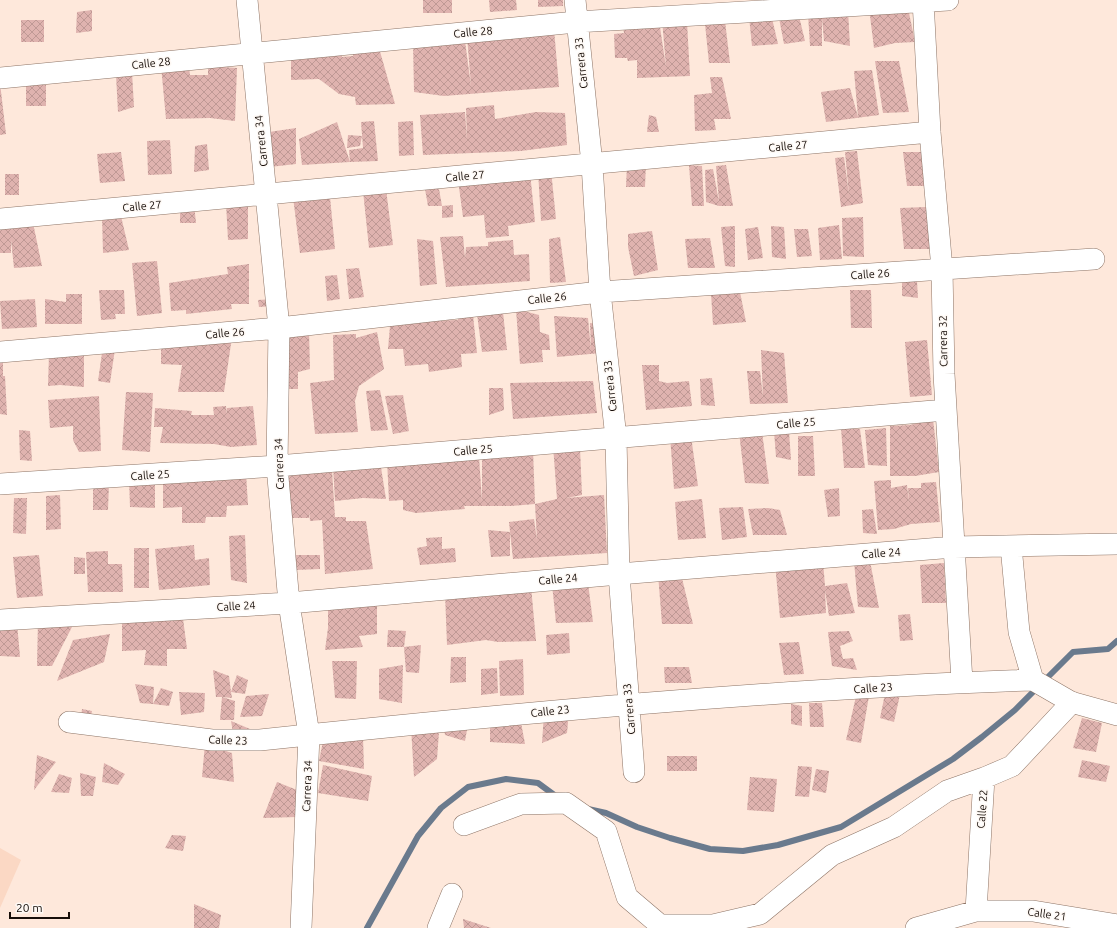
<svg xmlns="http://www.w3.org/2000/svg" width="1117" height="928" font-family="Ubuntu,sans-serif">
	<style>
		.built { fill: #fbd8c4 }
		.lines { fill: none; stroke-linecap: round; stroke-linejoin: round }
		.stream { stroke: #6a7a8d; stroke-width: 6 }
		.building { fill: url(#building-cross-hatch) }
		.minor-casing { stroke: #8d7466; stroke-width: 22 }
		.minor { stroke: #fff; stroke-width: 21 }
		.labels { text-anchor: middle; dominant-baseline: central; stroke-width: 3; stroke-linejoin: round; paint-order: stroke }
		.street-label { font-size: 11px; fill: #170e09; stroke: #fef9f5 }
	</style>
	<defs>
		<pattern id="building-cross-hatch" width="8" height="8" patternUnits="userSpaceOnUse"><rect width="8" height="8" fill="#dfb3af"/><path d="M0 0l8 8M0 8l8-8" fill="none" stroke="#bf9995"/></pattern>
	</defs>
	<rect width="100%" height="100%" fill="#fee8db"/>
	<path class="built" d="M0 848 21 860 0 908Z"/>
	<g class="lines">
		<path class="stream" d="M588 809 606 813 637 827 670 838 710 849 743 851 778 845 841 827 953 759 982 737 1015 710 1073 652 1108 649 1117 641
			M367 928 418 836 441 808 468 787 506 779 538 783 557 797"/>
	</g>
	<path class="building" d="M423 0H452V13H423Z
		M489 0H516L517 10 490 12Z
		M538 0H563V6L538 7Z
		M907 3 915 42 895 43 874 48 869 8Z
		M92 10V31L76 33 77 12Z
		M848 10 850 46 824 41 822 18V46H810L808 14Z
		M798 12 805 41 784 44 778 13Z
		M771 14 778 44 752 46 749 17Z
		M662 19 687 22 690 76 637 78V60L628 61 627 58H615L614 34 624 33 623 27H660L666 67Z
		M21 20H44V42H21Z
		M725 21 730 63H709L705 24Z
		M554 29 559 87 444 96 414 92 413 42 465 41 471 86 467 36Z
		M379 48 395 104 356 105 355 97 339 94 319 79 291 80V56L342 52V57L353 56V51Z
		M875 61H899L909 112 883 113Z
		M161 66 189 67 190 75H208V66L237 68 235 121 210 118 166 119Z
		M872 70 879 115 826 122 821 92 850 88 858 117 854 71Z
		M132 72 134 107 118 112 116 75Z
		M710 77H722L731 119H714L716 130 695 131 694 95 712 93Z
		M0 83 6 134 0 135Z
		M26 85H46V106H26Z
		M494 105 495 119 536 112 565 113 567 145 521 151 423 155 420 115 465 112 467 141 466 108Z
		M649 115 656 117 659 132H647Z
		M374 121 378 161 350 162 349 150 363 148 361 122Z
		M413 121 414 155 399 156 398 122Z
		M337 122 350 162 302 165 299 139Z
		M296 128V164L270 167 269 132Z
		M348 135 362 136 360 146 347 148Z
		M170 140 172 174 148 175 147 141Z
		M207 144 209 170 194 172 195 146Z
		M857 151 863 203 841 207 835 158 844 157 849 195 845 152Z
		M121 152 125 181 100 183 97 154Z
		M903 152H924L927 186H907Z
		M646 163 645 187H626L627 164Z
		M689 165 702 166 704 206H692Z
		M726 165 733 206H719L706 202 705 170 713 169 719 202 716 166Z
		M551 170 556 219 541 221 538 171Z
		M530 172 535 222 508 226 509 236 486 238 484 215 463 217 458 180Z
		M5 174H19V195H5Z
		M386 189 393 245 369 248 363 191Z
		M425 189H439L442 206H428Z
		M293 197H330L335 249 300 253Z
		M248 200V239L228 240 226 203Z
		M194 204 196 223H180V205Z
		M453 205V217L442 218V206Z
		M926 207 930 249H904L900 208Z
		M120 212 129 250 103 253 102 216Z
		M863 217 864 257 843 256 842 218Z
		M32 218 42 266 14 268 11 240V253H0V224Z
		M839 225 842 259 820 260 818 228Z
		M735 226V267L725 266 721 227Z
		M771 226 784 227 786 259 772 257Z
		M758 227 763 258 748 260 745 229Z
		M794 229H808L812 256 797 257Z
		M652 231 658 270 634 276 628 247V234Z
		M463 236 465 258 466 247 488 246V242L513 240 514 255 529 254 530 281 446 287 440 237Z
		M560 237 566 282 550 283 549 239Z
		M710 238 715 268H688L685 239Z
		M417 239 433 241 437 284 420 286Z
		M157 261 162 313 137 316 132 263Z
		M249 264V304H231L232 309 186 314V310L171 311 169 283 228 274 227 267Z
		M359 268 364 297 349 299 346 269Z
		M337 275 340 299 327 301 325 276Z
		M902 280 917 281 918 298 902 296Z
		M99 290H124L125 314H115L116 319 101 320Z
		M850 290H871L872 328H851Z
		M740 292 746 322 713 325 711 293Z
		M66 294H82V324H45V299L66 302Z
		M35 299 37 327 2 329 0 301Z
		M274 299V306L259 307 258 300Z
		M516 309 539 315 540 332 549 335 550 350H542L543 362 520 364Z
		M503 312 507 350 482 352 477 314Z
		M458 315H473L477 353 461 354 462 367 429 372 428 364 405 366 403 349H388L390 326 424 321 458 320Z
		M554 316 588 318 591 350 590 323 598 324 601 353 557 357Z
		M309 331 310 369 298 372V389H285L279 333Z
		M377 332 384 369 359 386 355 401 358 432 315 434 310 383 334 380 333 335 356 334V338Z
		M232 337 224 392H178L182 365 161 364V340Z
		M927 340 932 395 910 397 905 342Z
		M103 346 115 349 110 383 98 381Z
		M761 350 784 353 788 403 750 404 747 371H760L763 397Z
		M49 354 61 356 84 355V387L60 385 48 386Z
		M0 358H3V376H5L7 415 0 414Z
		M642 365H659V381L667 383 689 381 692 406 646 410Z
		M712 378 715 406 701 405 700 379Z
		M593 381 597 413 513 419 510 383Z
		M489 388H503L504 410 489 415Z
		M380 390 388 430 371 431 366 391Z
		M126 392 153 393 150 452 122 450Z
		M403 395 409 431 393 434 385 396Z
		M99 396 101 451 79 452 73 440V426L50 428 48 400Z
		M226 406 227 414V408L253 406 257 445 231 447 214 444 160 443 163 427H154L155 408 192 411 191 415H214L213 407Z
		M933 419 939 472 915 476H890V426L910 425Z
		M841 428 860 429 865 468H844Z
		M886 428 887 466 868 465 865 430Z
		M19 430 30 431 32 461 20 460Z
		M774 431H789L791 460 776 457Z
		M739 432H762L769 484 745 483Z
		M670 436H691L698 486 674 489Z
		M798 436H813L815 476H798Z
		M553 445 580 448 582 495 566 498 604 495 607 553 513 559 510 532V556L491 557 488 530 510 532 509 522 534 519 537 540 535 504 511 506H464L465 509 416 513 403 510V500L389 501 387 460 479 457 482 501V456L533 450 535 504 557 499Z
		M380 461 386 499 363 498 335 501 333 466Z
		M282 468 332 470 335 517H346V521H366L373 569 325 574 322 520 310 521 309 511V518H283Z
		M246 473 248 505 227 506 226 517H206L205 523H182V507L163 508V475Z
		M129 479 155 480V508L130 507Z
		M891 480V488L907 485 909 503 908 488H921V483L936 482 940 522 911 524 894 529 878 530 874 481Z
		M93 483H109L108 510H93Z
		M839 488 840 516 828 517 824 490Z
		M60 495 61 529 46 530V496Z
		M14 498H27L26 534 13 533Z
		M702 499 706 538 678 540 675 502Z
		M743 507 747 537 722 540 719 508Z
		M768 508 780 510 787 535H753L748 509Z
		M873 509 877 534 863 533 862 510Z
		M245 535 247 583 231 580 229 536Z
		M442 537V549L455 548 456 562 420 565 417 548 427 546 426 538Z
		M194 545 195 560 209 558 210 585 159 590 155 549Z
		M134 548H149V588H134Z
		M108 551V564H122L123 592H88L86 552Z
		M39 555 43 596 17 598 13 557Z
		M296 555H320V569L296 570Z
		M74 557 85 558V574H74Z
		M823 561 825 586 847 583 855 613 829 616 825 590 826 613 780 618 775 563Z
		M854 561H870L879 608 858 607Z
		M944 563 946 603H922L920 565Z
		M658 574H681L693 624H662Z
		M588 583 593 622 556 623 552 584Z
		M531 586 536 641 498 642 486 640 447 645 445 593Z
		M377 597V634L359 636 363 647 325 650 328 628V603Z
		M182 611 187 649H167V666L144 665 146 650 122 651V615Z
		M910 614 913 640 900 641 898 615Z
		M38 620 73 625 52 666H37Z
		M17 623 20 657 0 656V625Z
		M388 630 406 631 404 647H387Z
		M849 631 853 641 840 646 843 659 853 658 857 670 832 666 828 632Z
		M569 633 570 653 547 655 546 635Z
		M110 634 104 662 57 681 73 640Z
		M799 642 804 674 784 675 779 643Z
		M421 645 419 673 406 672 404 647Z
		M451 657H466V682L450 683Z
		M523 659 524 695 500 696 499 661Z
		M332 661H357L356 699 335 698Z
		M403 665 402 703 379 699V669Z
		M664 667H689L692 683H665Z
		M497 668 498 693 481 695V669Z
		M213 670 229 676 231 692 237 675 248 680 245 694 231 692 232 698 222 697 235 701 234 720H220L222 697H216Z
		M135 684 154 687 153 704 140 703Z
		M161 688 173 692 169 706 153 704Z
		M886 689 901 690 894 722 880 718Z
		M179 692 205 693 204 712 181 715Z
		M857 692 869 696 861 743 846 740Z
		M269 694 262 716 240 717 246 696Z
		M809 703H822L824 727H810Z
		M791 704 802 706V726L791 724Z
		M82 709 92 711 90 720 81 719Z
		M569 712 567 733 542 743 544 714Z
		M520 717 525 744 490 742V719Z
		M1082 718 1102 723 1096 752 1073 748Z
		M231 721 250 729 248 739 234 738Z
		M443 723 468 724 465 741 445 735Z
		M411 727 439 732 437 759 414 777Z
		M324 736 363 737 364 769 319 761Z
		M205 744 232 753 234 782 202 777Z
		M37 755 56 762 34 790Z
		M667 756H697V771H667Z
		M1082 760 1110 766 1106 782 1078 777Z
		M104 763 125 774 118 785 102 782Z
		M323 765 372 776 368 801 318 793Z
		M798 766 812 767 809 797 795 796Z
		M816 769 829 771 826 793 812 790Z
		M80 773 96 777 93 796H81Z
		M59 774 72 778 69 793 51 792Z
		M750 777 777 779 774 812 747 810Z
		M277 782 302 792 297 817 263 818Z
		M172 835 186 836 183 851 165 848Z
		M194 904 221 915 219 928H194Z
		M463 919 491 928H464Z"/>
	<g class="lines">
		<defs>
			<path id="minor" d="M247 0 279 328 277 466 289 603 309 735 301 928
				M575 0 592 164 600 292 616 438 619 574 634 772
				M923 0 930 132 942 269 944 374 962 682
				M0 78 576 22 948 0
				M0 219 930 132
				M0 352 279 328 600 292 1094 259
				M0 484 277 466 946 410
				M1011 546 1019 632 1033 680
				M0 620 289 603 619 574 954 547 1117 544
				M1033 680 1071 702 1117 715
				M69 722 212 740H260C517 713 774 689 1033 680
				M464 825 521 804 566 803 606 831 627 897 660 925H713L760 914 832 855 894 827 947 791 984 778
				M976 911 984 778 1012 766 1072 702
				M438 928 452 894
				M916 928 976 911H1033L1117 925"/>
		</defs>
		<use href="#minor" class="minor-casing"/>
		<use href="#minor" class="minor"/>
	</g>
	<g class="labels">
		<g class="street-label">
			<text transform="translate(473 32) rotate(-5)">Calle 28</text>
			<text transform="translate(151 63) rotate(-6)">Calle 28</text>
			<text transform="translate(581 63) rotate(-96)">Carrera 33</text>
			<text transform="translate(261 141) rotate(-96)">Carrera 34</text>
			<text transform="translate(788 146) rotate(-5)">Calle 27</text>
			<text transform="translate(465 176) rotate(-5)">Calle 27</text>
			<text transform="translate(142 206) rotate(-5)">Calle 27</text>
			<text transform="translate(870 274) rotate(-4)">Calle 26</text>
			<text transform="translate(547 298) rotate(-6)">Calle 26</text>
			<text transform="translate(225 333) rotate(-5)">Calle 26</text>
			<text transform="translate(943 341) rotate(-91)">Carrera 32</text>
			<text transform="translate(610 386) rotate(-96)">Carrera 33</text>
			<text transform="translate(796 423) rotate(-5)">Calle 25</text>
			<text transform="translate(473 450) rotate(-5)">Calle 25</text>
			<text transform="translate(279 464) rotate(-92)">Carrera 34</text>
			<text transform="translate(150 475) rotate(-4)">Calle 25</text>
			<text transform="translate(881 553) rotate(-4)">Calle 24</text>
			<text transform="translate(558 579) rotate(-5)">Calle 24</text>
			<text transform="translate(236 606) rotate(-3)">Calle 24</text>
			<text transform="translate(873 688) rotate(-4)">Calle 23</text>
			<text transform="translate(629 709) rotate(-95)">Carrera 33</text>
			<text transform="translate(550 711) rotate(-6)">Calle 23</text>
			<text transform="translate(228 740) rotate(2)">Calle 23</text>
			<text transform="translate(307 786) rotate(-88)">Carrera 34</text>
			<text transform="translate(982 809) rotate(-86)">Calle 22</text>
			<text transform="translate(1047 914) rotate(8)">Calle 21</text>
		</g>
	</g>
	<path d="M10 912v6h59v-6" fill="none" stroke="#170e09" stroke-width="2"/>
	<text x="16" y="912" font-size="12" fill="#170e09" stroke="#fef9f5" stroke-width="3" paint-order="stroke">20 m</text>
</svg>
